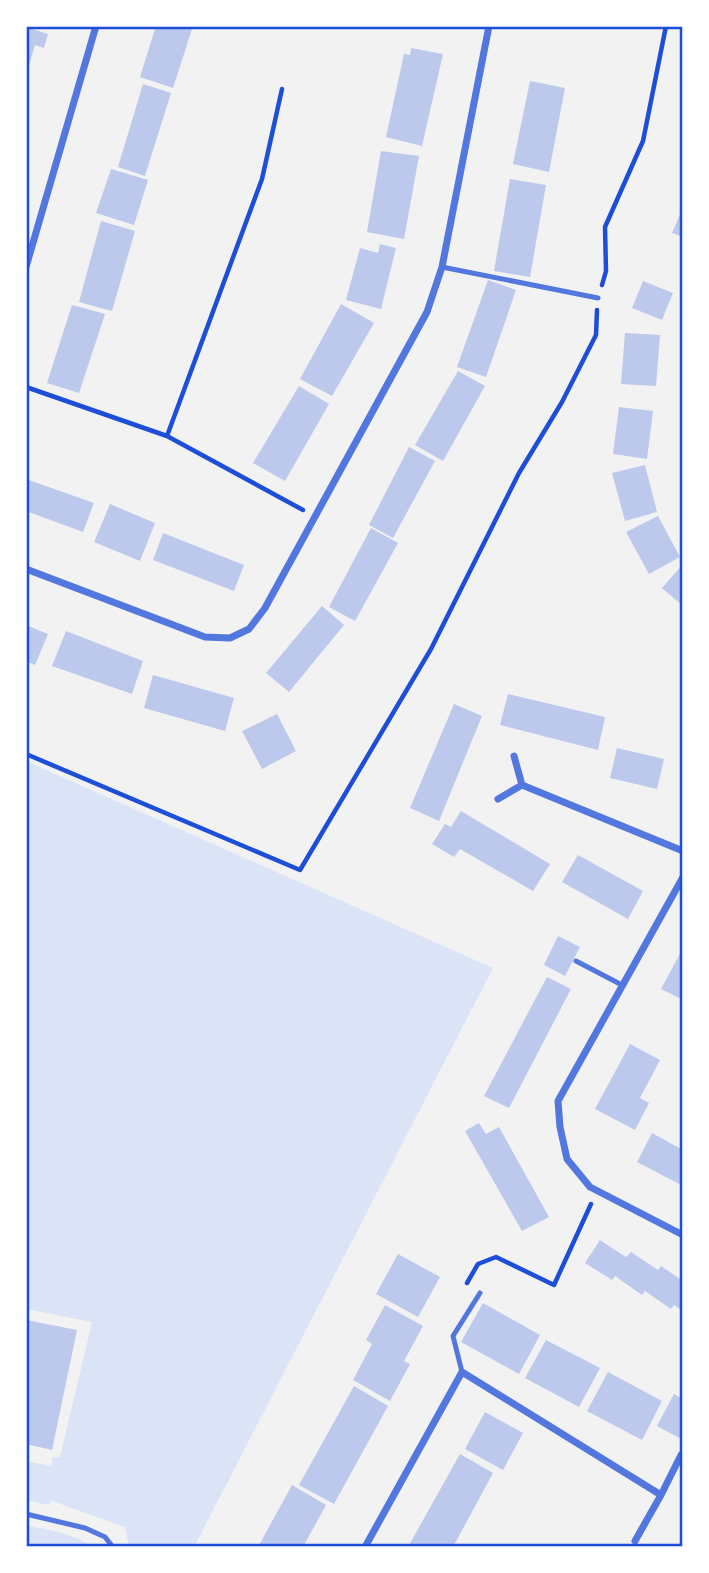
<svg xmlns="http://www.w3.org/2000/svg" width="709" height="1573" font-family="'Roboto Serif',serif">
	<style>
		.green { fill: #dbe4f7 }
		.building { fill: #bdc9ec }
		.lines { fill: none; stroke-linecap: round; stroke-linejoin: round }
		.path { stroke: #1d4ed8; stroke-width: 4.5 }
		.service { stroke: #5277de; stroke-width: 5 }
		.minor { stroke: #5277de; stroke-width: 7 }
		.neatline { fill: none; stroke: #1d4ed8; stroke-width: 2.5 }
	</style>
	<rect width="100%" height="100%" fill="#f2f2f2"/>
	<path class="green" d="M26 761 493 968 194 1547H129L125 1527 52 1501 48 1505 26 1500V1461L51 1466 53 1457H60L92 1322 26 1309Z
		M26 1525C48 1530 74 1533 92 1547H26Z"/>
	<path class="building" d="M156 26H193L173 88 140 77Z
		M26 27 48 34 44 48 35 45 27 72Z
		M411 48 443 54 422 146 386 137 404 54 410 55Z
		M530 81 565 88 549 172 513 164Z
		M143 84 171 93 145 176 118 167Z
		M381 151 419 156 404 239 367 232Z
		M111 169 148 180 134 225 96 213Z
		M510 179 546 185 530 277 494 271Z
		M683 207V237L672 233Z
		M101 221 135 231 112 311 79 302Z
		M380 244 396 248 381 309 346 300 360 248 378 253Z
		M488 280 516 290 486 377 457 367Z
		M643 281 673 293 662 320 632 308Z
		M341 304 374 323 332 396 300 379Z
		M72 305 105 314 79 393 47 383Z
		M625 333 660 335 656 386 621 384Z
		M458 371 485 386 443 461 415 445Z
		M299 386 329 404 285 481 253 463Z
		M619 407 653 411 647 459 613 454Z
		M409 447 435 461 393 538 369 525Z
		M645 465 657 512 625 521 612 473Z
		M26 479 94 503 83 532 26 511Z
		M110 504 155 523 140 561 94 542Z
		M658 516 680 557 649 574 626 532Z
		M371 528 398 543 355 621 329 607Z
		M163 533 244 565 234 591 153 560Z
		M683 564V606L662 588Z
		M322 606 344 625 289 692 266 673Z
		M26 625 48 634 35 665 26 661Z
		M66 631 143 661 132 694 52 666Z
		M153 675 234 698 225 731 144 708Z
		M508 694 605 717 598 750 500 725Z
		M454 704 482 716 439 821 410 808Z
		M277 714 296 751 262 769 242 731Z
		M617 748 664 759 657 789 610 778Z
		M461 811 550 864 533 891 460 849 454 857 432 844 445 824 451 827Z
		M578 855 643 891 628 919 562 882Z
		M558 936 580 947 565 976 544 965Z
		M683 948V1000L661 989Z
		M547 977 571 989 509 1108 484 1096Z
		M630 1044 660 1060 640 1098 649 1103 635 1130 595 1109Z
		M479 1123 486 1134 499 1127 549 1217 522 1231 465 1131Z
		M652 1133 683 1150V1186L637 1162Z
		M600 1240 626 1257 631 1252 658 1270 661 1266 683 1281V1311L674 1305 671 1309 645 1291 642 1295 615 1276 612 1280 585 1263Z
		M398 1254 440 1277 418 1317 376 1294Z
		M483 1303 540 1335 519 1374 461 1342Z
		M385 1305 423 1326 404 1361 410 1364 390 1401 353 1380 372 1344 366 1340Z
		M26 1320 77 1330 52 1450 26 1444Z
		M546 1340 600 1368 579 1407 525 1378Z
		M608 1372 662 1401 642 1440 587 1411Z
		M354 1386 388 1406 334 1504 299 1485Z
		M674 1394 683 1399V1440L657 1426Z
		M485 1412 523 1433 503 1470 465 1449Z
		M460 1454 493 1473 453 1547H408Z
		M292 1485 326 1505 303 1547H258Z"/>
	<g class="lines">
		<path class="path" d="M602 285 606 271 605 227 643 141 666 26
			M26 387 167 436 303 510
			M167 436 262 179 282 89
			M26 754 300 870 431 649 519 473 562 402 596 335 597 310
			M467 1283 478 1264 496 1257 554 1285 591 1204"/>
		<path class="service" d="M442 267 598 298
			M576 961 622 985
			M462 1372 453 1336 480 1293
			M26 1514 85 1528 105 1537 113 1547"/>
		<path class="minor" d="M26 267 96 26
			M26 569 205 637 230 638 249 629 265 608 427 312 442 267 489 26
			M522 785 683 851
			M498 799 522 785 514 756
			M683 877 558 1101 560 1127 567 1159 590 1187 683 1235
			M635 1541 661 1495 681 1455
			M365 1547 462 1372 661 1495"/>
	</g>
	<rect width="709" height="1573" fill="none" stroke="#ffffff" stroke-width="56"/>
	<rect x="28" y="28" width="653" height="1517" class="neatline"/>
</svg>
